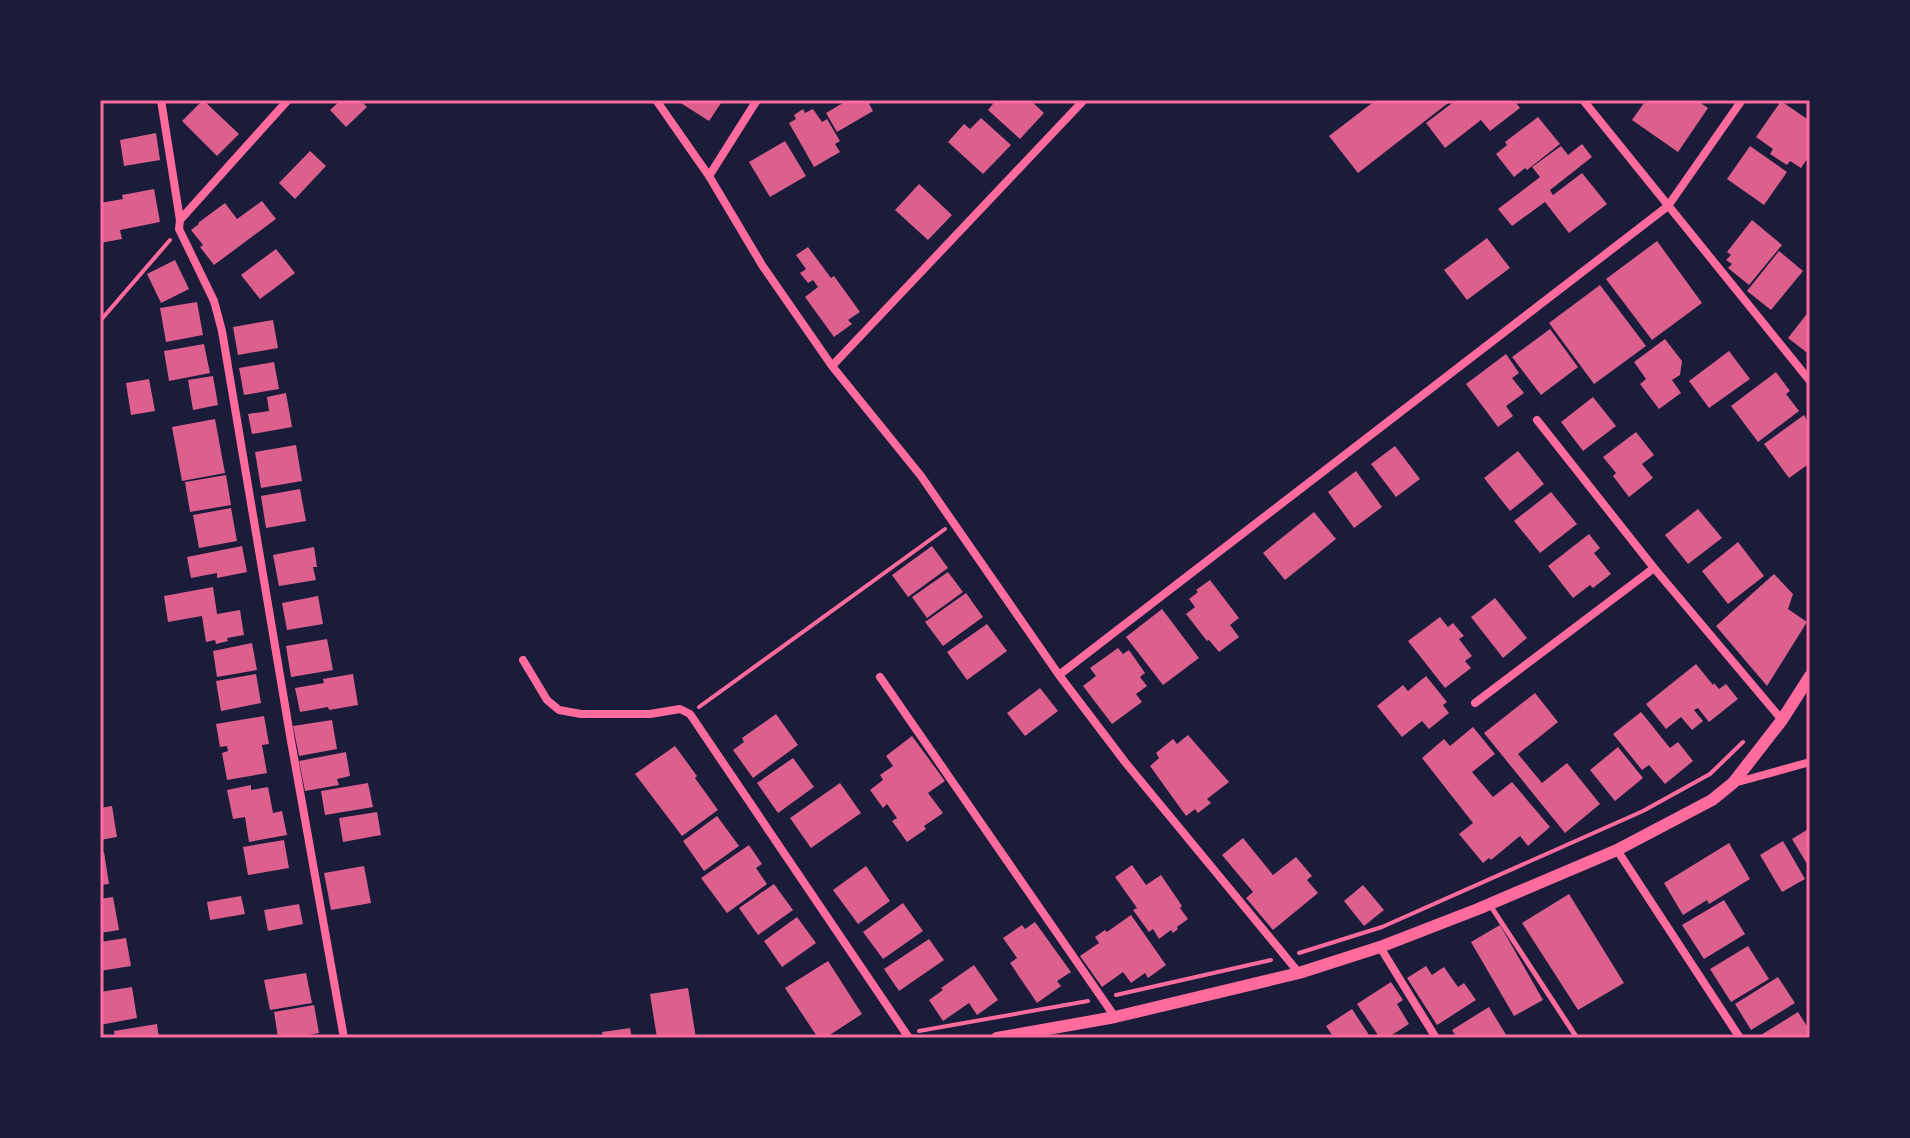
<svg xmlns="http://www.w3.org/2000/svg" width="1910" height="1138" font-family="Ubuntu,sans-serif">
	<style>
		.building { fill: #dd5f8e }
		.lines { fill: none; stroke-linecap: round; stroke-linejoin: round }
		.path { stroke: #ff6b9d; stroke-width: 4 }
		.service { stroke: #ff6b9d; stroke-width: 5 }
		.minor { stroke: #ff6b9d; stroke-width: 8 }
		.tertiary { stroke: #ff6b9d; stroke-width: 12 }
		.neatline { fill: none; stroke: #ff6b9d; stroke-width: 3 }
	</style>
	<rect width="100%" height="100%" fill="#1b1b3a"/>
	<path class="building" d="M203 100 239 134 217 156 182 121Z
		M341 100H360L367 107 346 127 330 110Z
		M676 100H723L709 121Z
		M848 100H867L873 111 837 132 826 113Z
		M996 100H1030L1044 113 1020 139 988 110Z
		M1376 100H1452L1358 173 1329 136Z
		M1456 100H1514L1520 108 1490 131 1481 120 1445 148 1426 123Z
		M1646 100H1696L1708 108 1678 152 1632 120Z
		M1781 101 1810 121V155L1801 168 1790 161 1787 165 1770 154 1773 149 1756 137Z
		M803 109 805 113 813 109 822 122 827 119 840 141 835 144 840 152 814 167 789 123 796 119 794 115Z
		M1538 117 1560 144 1527 170 1525 168 1514 177 1496 154 1507 145 1505 142Z
		M981 118 1011 145 983 174 948 142 964 124 970 129Z
		M156 133 160 160 124 166 120 140Z
		M785 141 806 176 770 197 749 162Z
		M1582 144 1592 157 1550 190 1553 195 1582 173 1607 204 1569 233 1545 202 1512 226 1498 209 1540 177 1532 167 1561 146 1568 155Z
		M1750 146 1787 172 1764 205 1727 179Z
		M310 151 326 166 295 199 279 183Z
		M919 184 952 215 928 240 895 210Z
		M154 189 160 222 120 230 122 239 100 243V203L123 199 122 195Z
		M262 201 276 219 214 265 200 247 203 245 191 230 199 224 198 223 225 203 237 219Z
		M1752 220 1782 245 1749 285 1728 268 1732 264 1726 260 1731 255 1727 252Z
		M1487 238 1510 268 1467 300 1444 270Z
		M1657 241 1702 303 1652 340 1606 279Z
		M808 247 831 278 834 276 860 312 848 320 852 324 834 337 805 297 818 287 813 280 808 283 800 273 806 269 796 255Z
		M276 249 295 273 260 299 241 275Z
		M1779 251 1803 271 1771 310 1747 291Z
		M175 260 189 289 161 303 147 274Z
		M1600 285 1646 346 1594 384 1549 323Z
		M197 302 203 335 166 342 160 308Z
		M1810 310V355L1788 338Z
		M273 320 278 348 238 355 233 327Z
		M1550 329 1578 367 1541 395 1512 357Z
		M1665 339 1682 361 1680 375 1672 380 1681 393 1659 409 1640 384 1646 379 1634 362Z
		M204 344 210 373 169 381 164 351Z
		M1729 351 1750 379 1709 408 1689 381Z
		M1506 354 1519 373 1512 378 1524 393 1506 406 1513 416 1498 427 1466 384Z
		M274 362 279 389 244 395 239 368Z
		M1776 372 1790 391 1786 394 1799 411 1758 442 1731 406Z
		M213 376 218 405 193 410 188 380Z
		M149 379 155 411 131 415 126 383Z
		M286 393 292 427 252 434 248 414 269 411 267 397Z
		M1593 397 1616 426 1583 451 1561 422Z
		M1804 415 1807 420 1810 418V463L1789 478 1764 444Z
		M215 419 225 473 182 481 172 427Z
		M1636 432 1654 455 1642 464 1653 478 1629 497 1613 476 1616 473 1603 457Z
		M296 445 302 481 261 488 255 452Z
		M1395 446 1420 479 1396 497 1371 464Z
		M1518 451 1544 484 1510 511 1484 478Z
		M1356 471 1382 507 1354 528 1328 492Z
		M226 475 231 505 190 512 185 482Z
		M300 489 306 521 266 528 261 496Z
		M1551 492 1577 524 1540 553 1514 521Z
		M231 508 237 541 199 548 193 515Z
		M1698 509 1722 538 1688 564 1665 535Z
		M1314 512 1336 539 1285 580 1263 553Z
		M1589 534 1600 548 1594 553 1611 574 1593 588 1590 585 1573 598 1548 566Z
		M1738 542 1764 576 1728 604 1702 571Z
		M242 546 247 572 217 578V573L191 578 187 557Z
		M932 546 948 568 908 597 892 575Z
		M314 547 317 567H313L316 580 279 586 273 555Z
		M948 572 963 592 927 618 912 597Z
		M1774 574 1793 594 1788 609 1807 622 1767 686 1716 626Z
		M1210 580 1239 618 1230 625 1239 637 1219 652 1209 640 1207 641 1186 614 1195 607 1189 599 1198 592 1196 590Z
		M213 587 217 614 240 610 244 635 227 638 228 641 216 644 215 640 206 642 202 616 168 622 164 596Z
		M966 593 983 617 943 646 925 622Z
		M318 596 323 624 287 630 282 603Z
		M1495 598 1527 638 1503 658 1471 617Z
		M1162 609 1199 658 1163 685 1126 637Z
		M1440 617 1448 627 1453 623 1464 636 1459 639 1472 656 1465 661 1471 668 1445 688 1408 641Z
		M987 624 1007 651 967 680 947 652Z
		M327 639 333 670 291 677 286 646Z
		M252 643 257 670 217 677 213 651Z
		M1118 648 1123 654 1129 650 1145 673 1140 677 1147 686 1136 694 1142 702 1112 724 1083 686 1096 676 1090 668Z
		M1696 664 1713 685 1714 683 1719 689 1726 684 1738 699 1709 722 1698 708 1694 710 1703 721 1692 730 1681 717 1666 729 1646 704Z
		M256 674 261 703 221 711 216 681Z
		M353 674 358 705 329 710 328 707 300 712 295 688 324 683 323 679Z
		M1426 676 1447 702 1443 705 1449 713 1429 729 1422 721 1402 737 1377 706 1403 685 1408 691Z
		M1040 688 1058 711 1025 736 1007 713Z
		M1535 693 1558 722 1518 754 1542 783 1567 763 1600 804 1565 833 1484 733Z
		M1641 712 1670 748 1678 742 1693 761 1665 784 1649 765 1642 770 1613 734Z
		M776 714 798 745 753 778 733 750 744 742 742 738Z
		M264 716 269 744 262 745 267 773 227 780 222 753 228 751 227 746 220 747 216 724Z
		M332 720 337 749 299 756 293 726Z
		M1473 727 1495 754 1472 772 1493 797 1512 782 1550 827 1528 846 1520 836 1491 860 1489 858 1483 863 1459 834 1473 823 1422 758 1444 739 1450 746Z
		M1188 735 1229 782 1207 799 1211 803 1198 813 1195 809 1186 816 1150 766 1159 758 1156 753 1173 739 1177 744Z
		M912 736 945 781 928 793 943 813 924 826 926 829 907 842 892 821 897 818 887 804 883 808 870 790 883 780 880 775 893 766 886 756Z
		M675 746 697 776 695 778 718 810 682 836 635 774Z
		M1618 747 1643 778 1615 801 1590 770Z
		M346 752 350 776 337 779 339 785 305 791 299 761Z
		M793 758 814 787 778 813 757 783Z
		M368 783 373 807 325 815 321 791Z
		M840 783 861 813 811 848 790 818Z
		M251 785V790L268 787 273 813 282 811 287 835 249 842 245 817 233 819 227 790Z
		M112 806 117 837 100 840V808Z
		M377 812 381 835 343 842 339 818Z
		M717 816 739 846 704 871 683 841Z
		M1810 828V869L1792 839Z
		M1243 838 1273 875 1296 857 1312 876 1307 880 1318 893 1273 930 1246 898 1253 892 1222 855Z
		M284 840 289 868 248 875 243 847Z
		M1783 841 1805 879 1782 892 1760 855Z
		M1729 843 1750 879 1709 904 1707 900 1683 915 1664 883Z
		M749 845 762 864 756 868 767 884 727 913 701 878Z
		M100 852H104L109 884 100 885Z
		M1132 865 1146 885 1161 875 1182 906 1180 908 1188 919 1177 927 1178 929 1173 933 1171 930 1159 939 1153 929 1149 932 1133 910 1137 908 1115 877Z
		M364 866 371 903 331 910 324 873Z
		M866 866 890 901 858 924 833 890Z
		M774 884 793 910 758 935 739 908Z
		M1363 885 1384 910 1364 926 1344 901Z
		M1569 894 1624 983 1578 1010 1522 923Z
		M241 896 245 914 210 920 207 902Z
		M113 897 119 930 100 933V899Z
		M1724 900 1745 934 1704 959 1682 925Z
		M903 903 923 931 883 959 863 932Z
		M299 904 303 924 268 931 264 910Z
		M1131 915 1166 965 1148 978 1145 973 1131 983 1123 972 1102 987 1080 956 1099 943 1095 937 1105 930 1107 932Z
		M797 917 816 943 782 967 764 941Z
		M1035 922 1071 972 1057 981 1061 986 1037 1003 1010 963 1017 958 1003 938 1022 925 1025 929Z
		M1500 925 1543 1000 1514 1016 1471 942Z
		M126 938 131 966 100 971V942Z
		M929 939 944 960 899 991 884 969Z
		M1748 946 1769 979 1731 1002 1710 969Z
		M828 961 862 1014 825 1038H818L785 988Z
		M974 965 998 1000 977 1015 969 1003 943 1021 929 1000 943 990 941 988Z
		M1426 966 1432 975 1444 967 1458 987 1464 983 1476 1000 1437 1025 1407 978Z
		M306 973 312 1003 270 1010 264 980Z
		M1778 977 1795 1003 1751 1030 1735 1004Z
		M1391 982 1403 1000 1397 1004 1409 1024 1387 1038H1380L1357 1004Z
		M132 987 137 1018 100 1025V992Z
		M688 988 696 1038H657L650 994Z
		M314 1005 319 1033 293 1038H278L274 1012Z
		M1489 1007 1508 1038H1457L1452 1030Z
		M1352 1009 1371 1038H1334L1326 1026Z
		M1798 1012 1810 1031V1038H1756Z
		M157 1024 159 1038H115L114 1031Z
		M630 1028 632 1038H603L602 1032Z"/>
	<g class="lines">
		<path class="path" d="M100 321 170 240
			M699 707 945 529
			M1299 953 1382 927 1643 811 1710 774 1743 742
			M1116 995 1271 960
			M919 1031 1088 1001"/>
		<path class="service" d="M1490 905 1577 1038"/>
		<path class="minor" d="M161 100 180 220 179 229 214 301 222 331 291 741 344 1038
			M656 100 709 176 762 265 832 366 921 476 1059 675 1125 762 1299 973
			M1583 100 1810 381
			M709 176 757 100
			M180 220 288 100
			M832 366 1084 100
			M1537 420 1654 568
			M523 660 547 700 559 710 581 714H650L680 709 690 714 909 1038
			M1059 675 1668 206 1742 100
			M880 677 1115 1017
			M1475 703 1654 568 1782 720
			M1734 783 1810 762
			M1617 850 1740 1038
			M1380 947 1436 1038"/>
		<path class="tertiary" d="M997 1038 1115 1017 1299 973 1380 947 1478 909 1617 850 1712 800 1733 783 1782 720 1810 676"/>
	</g>
	<rect width="1910" height="1138" fill="none" stroke="#1b1b3a" stroke-width="204"/>
	<rect x="102" y="102" width="1706" height="934" class="neatline"/>
</svg>
